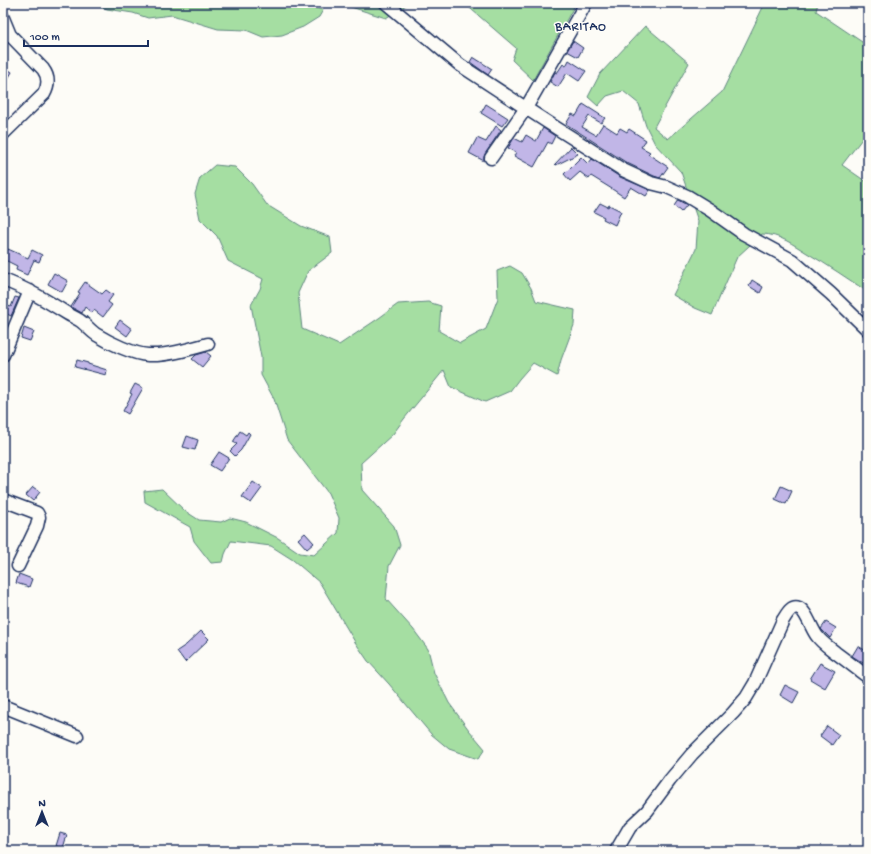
<svg xmlns="http://www.w3.org/2000/svg" width="871" height="854" font-family="'Gochi Hand',sans-serif">
	<style>
		.green { fill: #a5dea2; stroke: #608680 }
		.building { fill: #c1b6e7; stroke: #1b2f5e }
		.lines { fill: none; stroke-linecap: round; stroke-linejoin: round }
		.minor-casing { stroke: #1b2f5e; stroke-width: 15 }
		.minor { stroke: #fdfcf7; stroke-width: 12 }
		.labels { text-anchor: middle; dominant-baseline: central; stroke-width: 3; stroke-linejoin: round; paint-order: stroke }
		.quarter-label { font-size: 13px; letter-spacing: 1px; fill: #1b2f5e; stroke: #fdfcf7 }
	</style>
	<rect width="100%" height="100%" fill="#fdfcf7"/>
	<filter id="ink" filterUnits="userSpaceOnUse"><feTurbulence type="fractalNoise" baseFrequency=".025" numOctaves="2"/><feDisplacementMap in="SourceGraphic" scale="8" xChannelSelector="R" yChannelSelector="G"/><feConvolveMatrix kernelMatrix="1 2 1 2 8 2 1 2 1" color-interpolation-filters="sRGB"/></filter>
	<g filter="url(#ink)">
		<path class="green" d="M94 3H298L323 10 319 17 303 27 282 35 263 37 246 30 218 29 172 15 148 18 133 13 107 9Z
			M338 3H409L386 18Z
			M464 3H576L533 80 512 60 516 48Z
			M765 3H818L816 11 868 46V131L842 165 868 183V292C848 279 828 265 807 253 794 245 779 234 762 234L737 257 712 315 695 308 673 295 696 249 698 221 681 172 655 144 646 126 639 104 623 91 607 96 598 106 588 97 600 74 645 26 689 63 654 127 668 139 722 92Z
			M215 165 235 167 252 184 267 205 301 226 330 237 332 253 308 271 298 293 302 329 339 345 379 318 398 304 428 302 441 306 439 331 460 343 486 329 498 298 497 271 510 266 522 273 531 288 536 301 575 310 574 325 561 360 557 376 533 363 519 379 510 391 485 402 451 387 444 370 404 419 393 434 361 463 362 490 394 526 400 545 389 566 386 599 413 629 428 649 434 673 449 703 469 730 485 749 478 759 449 749 431 734 389 684 368 661 355 642 320 583 293 560 271 546 231 541 225 554 223 562 211 563 194 541 190 527 145 502 144 491 162 489 185 511 199 520 221 522 230 518 246 522 278 538 300 553 314 555 338 533 339 518 328 493 287 440 274 399 261 375V357L251 305 260 289 263 279 228 261 217 236 200 219 195 194 200 178Z"/>
		<path class="building" d="M573 41 583 48 578 57 567 51Z
			M473 57 492 69 488 75 470 62Z
			M569 60 586 71 579 81 567 73 558 87 550 82 555 72 557 73 563 64 566 66Z
			M3 66 12 72 3 87Z
			M486 104 508 118 502 126 481 113Z
			M583 104 605 118 601 123 589 116 582 127 596 135 603 124 617 133 620 128 627 132 629 129 646 140 641 147 650 152 648 154 668 167 660 178 654 176 627 163 566 124 572 114 576 116Z
			M496 126 501 130 485 154 484 157V161L469 153 477 138 486 142Z
			M543 128 555 136 551 144 548 142 534 167 514 156 516 152 508 148 514 138 522 142 526 135 536 141Z
			M571 147 578 154 556 165 555 164Z
			M581 157 588 164 592 159 620 177 650 190 646 196 631 187 624 197 612 189 591 176 589 179 580 172 570 181 564 174Z
			M678 200 687 205 681 212 674 206Z
			M600 203 608 207 609 205 621 211 615 225 603 219 604 217 594 212Z
			M3 248 8 250V249L28 258 32 250 42 255 39 262 34 260 27 275 16 270 17 266 3 259Z
			M54 273 68 281 62 292 48 284Z
			M752 280 763 287 760 293 749 286Z
			M85 282 102 294 106 290 113 295 108 302 112 305 103 317 94 310 92 313 85 307 82 313 71 307 80 293 78 292Z
			M15 297 19 298 11 316 5 313 8 306 11 307Z
			M120 320 132 329 127 336 115 327Z
			M24 328 34 332 30 341 21 338Z
			M206 352 211 356 202 367 192 359 196 355Z
			M77 360 88 363V364L107 370 106 375 75 367Z
			M135 384 143 388 128 414 123 411 132 394 130 393Z
			M240 431 246 435 248 432 250 434 241 450 235 456 230 451 237 444 233 442Z
			M187 436 198 440 195 450 183 447Z
			M219 452 229 458 220 471 210 465Z
			M253 482 262 488 251 503 242 497Z
			M781 486 792 491 786 504 775 499Z
			M33 487 40 492 33 501 26 495Z
			M305 533 314 543 307 549 298 539Z
			M19 574 32 579 29 587 16 583Z
			M826 622 836 628 830 638 821 629Z
			M201 631 209 639 185 662 177 651 186 645Z
			M858 646 868 652V666L852 656Z
			M820 663 835 671 825 688 810 679Z
			M785 685 799 692 793 703 780 695Z
			M827 726 839 735 832 745 820 736Z
			M60 833 67 835 63 848 56 846Z"/>
		<g class="lines">
			<defs>
				<path id="minor" d="M386 3 460 65 521 105 558 129 623 170 651 183 667 187 687 196 710 210 744 234 792 260 831 294 868 330
					M3 18 10 35 43 69C49 77 49 85 44 94L3 134
					M491 158 526 108 586 3
					M3 280C26 288 47 301 68 314 73 317 79 319 83 323 88 327 92 332 97 335 110 343 133 354 148 355 166 356 190 349 208 344
					M3 355 30 291
					M3 500 37 513 39 517 37 526 18 566
					M3 706 77 736
					M616 851 630 827 647 811 670 780 692 754 733 713 746 698 755 683 783 620C787 614 791 605 799 608 806 611 812 630 817 636 822 643 830 648 836 653 847 661 857 669 868 677"/>
			</defs>
			<use href="#minor" class="minor-casing"/>
			<use href="#minor" class="minor"/>
		</g>
	</g>
	<g class="labels">
		<g class="quarter-label">
			<text x="581" y="27">BARITAO</text>
		</g>
	</g>
	<rect width="871" height="854" fill="none" stroke="#fdfcf7" stroke-width="16"/>
	<rect x="8" y="8" width="855" height="838" fill="none" stroke="#1b2f5e" stroke-width="1.5" filter="url(#ink)"/>
	<g transform="translate(42 812)" stroke="#fdfcf7" stroke-width="3" paint-order="stroke">
	<path d="M0-3L7 15L0 10L-7 15Z" fill="#1b2f5e"/>
	<text y="-6" font-size="11" font-weight="bold" text-anchor="middle" fill="#1b2f5e">N</text>
	</g>
	<path d="M24 40v6h124v-6" fill="none" stroke="#1b2f5e" stroke-width="2"/>
	<text x="30" y="40" font-size="12" fill="#1b2f5e" stroke="#fdfcf7" stroke-width="3" paint-order="stroke">100 m</text>
</svg>
